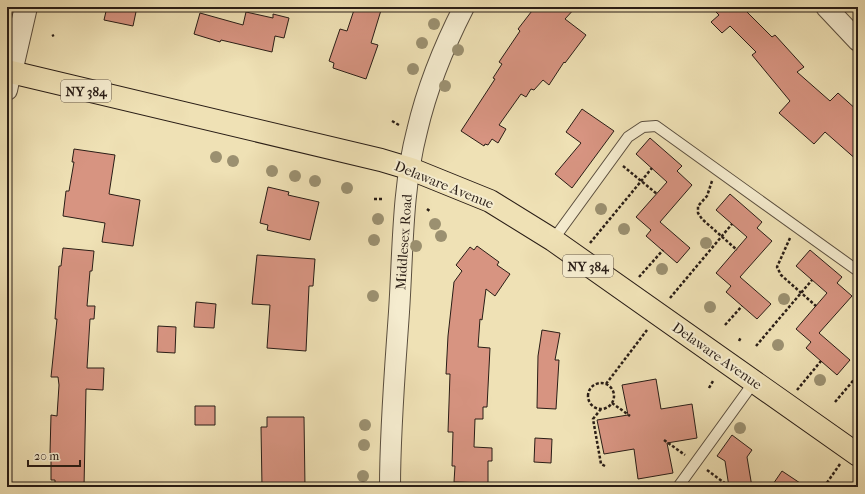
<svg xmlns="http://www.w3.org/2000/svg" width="865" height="494" font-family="'IM FELL French Canon',serif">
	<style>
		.building { fill: #d79481; stroke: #291d16 }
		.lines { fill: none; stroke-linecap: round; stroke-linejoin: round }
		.service-casing { stroke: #5a4e3e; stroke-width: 12 }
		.minor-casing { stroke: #5a4e3e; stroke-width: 22 }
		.tertiary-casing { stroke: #5a4e3e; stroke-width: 24 }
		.primary-casing { stroke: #291d16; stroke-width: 24 }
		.path { stroke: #291d16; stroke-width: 2.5; stroke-dasharray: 3 2; stroke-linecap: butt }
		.service { stroke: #f5eccf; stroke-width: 10 }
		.minor { stroke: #f5eccf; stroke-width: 20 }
		.tertiary { stroke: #f5eccf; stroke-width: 22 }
		.primary { stroke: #efe1b5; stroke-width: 22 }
		.tree { fill: #9b9070 }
		.labels { text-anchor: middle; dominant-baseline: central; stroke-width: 4; stroke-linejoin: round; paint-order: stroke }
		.shield { fill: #f5eccf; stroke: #665b4e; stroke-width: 1 }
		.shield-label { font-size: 13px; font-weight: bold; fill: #291d16 }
		.street-label { font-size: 14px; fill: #291d16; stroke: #f5eccf }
	</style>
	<rect width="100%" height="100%" fill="#efe1b5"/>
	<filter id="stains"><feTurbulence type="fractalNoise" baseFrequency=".005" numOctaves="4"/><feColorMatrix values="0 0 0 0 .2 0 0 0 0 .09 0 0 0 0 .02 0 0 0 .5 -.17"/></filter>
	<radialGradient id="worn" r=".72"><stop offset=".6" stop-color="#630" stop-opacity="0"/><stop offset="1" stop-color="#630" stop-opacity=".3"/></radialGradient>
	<path class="building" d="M107 7H137L133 26 104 20Z
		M355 7H382L371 43 378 45 366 79 333 68 334 63 329 61 340 29 347 31Z
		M535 7H576L565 19 586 35 565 63 564 62 549 85 543 80 534 90 531 89 526 97 521 94 499 125 506 129 498 143 492 139 488 145 485 144 484 146 461 131 495 79 493 78 502 64 499 62 520 31 518 29Z
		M711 7H742L772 37 775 35 804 67 797 72 830 101 838 93 858 111V161L825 132 814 144 779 113 790 101 752 55 756 52 730 26 722 33 711 22 719 15Z
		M246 12 273 18V14L289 18 284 38 275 36 272 52 221 40 220 42 194 34 200 13 243 25Z
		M582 109 614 131 572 188 555 174 581 143 566 132Z
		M650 138 682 166 677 171 692 185 660 222 690 248 677 263 646 236 651 230 636 217 667 182 636 154Z
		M74 149 115 155 109 194 140 200 133 246 102 242 105 223 63 216 66 191H69L74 162H72Z
		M268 187 289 192 288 195 319 202 310 240 267 230 268 225 260 223Z
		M730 194 762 222 757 228 772 241 740 277 771 304 757 319 726 292 731 286 716 273 747 237 716 210Z
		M477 246 499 262 497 265 510 274 495 296 486 289 482 320 480 319 478 347 490 348 487 407H483V419H475L474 447 492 448V461H488V483L454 482 455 466H452L453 432H448L450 374H446L448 336 454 282 462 271 456 265 470 247 474 250Z
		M63 248 94 251 92 271H90L87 306H95L94 319H90L87 368H104L103 390 86 389 84 487H55V480H51V453H50L51 415 57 416 59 385 58 377H51L57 319H55L59 266H61Z
		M810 250 842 277 837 283 852 296 819 333 850 360 837 375 806 348 811 342 796 329 827 293 796 266Z
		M257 255 315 259 313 286H309L306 351 267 348 270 305 252 304Z
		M196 302 216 304 214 328 194 327Z
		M158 326 176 327 175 353 157 352Z
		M542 330 560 333 555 360H559L556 409 537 408 538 356Z
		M656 379 661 409 692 404 697 438 667 443 673 473 638 479 634 449 604 454 597 420 628 415 622 385Z
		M195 406H215V425H195Z
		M267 417H304L305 487H262L261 427H267Z
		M732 435 752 450 747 457 752 487H729L725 461 717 456Z
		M535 438 552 439 551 463 534 462Z
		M782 471 806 487H771Z"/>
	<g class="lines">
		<defs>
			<path id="service" d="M553 240 628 137 643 127 656 126 858 271
				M678 487 754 382"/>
			<path id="minor" d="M826 7 858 41
				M7 90 11 72
				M390 487C390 428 395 370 399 312 403 252 402 189 417 131 427 88 444 46 464 7"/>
			<path id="tertiary" d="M11 72 26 7"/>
			<path id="primary" d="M7 73 11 72 381 160 411 169 490 201 553 240 858 455"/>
		</defs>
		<use href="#service" class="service-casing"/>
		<use href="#minor" class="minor-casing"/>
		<use href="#tertiary" class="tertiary-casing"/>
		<use href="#primary" class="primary-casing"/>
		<path class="path" d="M52 36 54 35
			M392 121 399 125
			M623 166 657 194
			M712 181 707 196 698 206V213L702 219 737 250
			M374 199H382
			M427 209 431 212
			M790 238 777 267 781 275 816 306
			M590 243 652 168
			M639 277 663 250
			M670 298 732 224
			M858 315 856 323 858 326
			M725 325 742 306
			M739 341 741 337
			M756 346 812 280
			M588 396a13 13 0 1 1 26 0a13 13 0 1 1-26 0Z
			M606 384 647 330
			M709 388 713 381
			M797 390 821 361
			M835 402 858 375
			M612 403 630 416
			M601 409 593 419 601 464 605 466
			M664 440 685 455
			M707 470 726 484
			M824 487 840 464"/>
		<use href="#service" class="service"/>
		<use href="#minor" class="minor"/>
		<use href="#tertiary" class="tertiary"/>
		<use href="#primary" class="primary"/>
	</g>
	<g class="tree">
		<circle cx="434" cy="24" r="6"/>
		<circle cx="422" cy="43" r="6"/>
		<circle cx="458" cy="50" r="6"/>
		<circle cx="413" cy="69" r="6"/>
		<circle cx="445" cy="86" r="6"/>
		<circle cx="216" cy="157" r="6"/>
		<circle cx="233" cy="161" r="6"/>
		<circle cx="272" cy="171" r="6"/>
		<circle cx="295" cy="176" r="6"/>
		<circle cx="315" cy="181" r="6"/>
		<circle cx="347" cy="188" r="6"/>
		<circle cx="601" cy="209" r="6"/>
		<circle cx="378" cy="219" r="6"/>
		<circle cx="435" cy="224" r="6"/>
		<circle cx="624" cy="229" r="6"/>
		<circle cx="441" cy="236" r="6"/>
		<circle cx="374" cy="240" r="6"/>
		<circle cx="706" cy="243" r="6"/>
		<circle cx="416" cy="246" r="6"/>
		<circle cx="662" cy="269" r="6"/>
		<circle cx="373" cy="296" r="6"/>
		<circle cx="784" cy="299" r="6"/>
		<circle cx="710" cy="307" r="6"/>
		<circle cx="778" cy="345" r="6"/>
		<circle cx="820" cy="380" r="6"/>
		<circle cx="365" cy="425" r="6"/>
		<circle cx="740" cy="428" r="6"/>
		<circle cx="364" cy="445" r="6"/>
		<circle cx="363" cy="476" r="6"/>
	</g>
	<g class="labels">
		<g class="shield">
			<rect x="61" y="80" width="50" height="22" rx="3"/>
			<rect x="563" y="255" width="50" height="22" rx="3"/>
		</g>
		<g class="shield-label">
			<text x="86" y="91">NY 384</text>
			<text x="588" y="266">NY 384</text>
		</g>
		<g class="street-label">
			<text transform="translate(444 185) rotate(22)">Delaware Avenue</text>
			<text transform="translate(404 242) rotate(-86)">Middlesex Road</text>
			<text transform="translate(717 356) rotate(35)">Delaware Avenue</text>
		</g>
	</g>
	<rect width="865" height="494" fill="none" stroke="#efe1b5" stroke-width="24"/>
	<rect x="8" y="8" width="849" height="478" fill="none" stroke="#291d16" stroke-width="2"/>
	<rect x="12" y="12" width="841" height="470" fill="none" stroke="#291d16"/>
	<path d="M28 460v6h52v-6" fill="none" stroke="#291d16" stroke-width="2"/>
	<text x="34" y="460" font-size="12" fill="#291d16" stroke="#f5eccf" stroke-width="3" paint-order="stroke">20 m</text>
	<rect width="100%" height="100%" filter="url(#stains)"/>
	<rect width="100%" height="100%" fill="url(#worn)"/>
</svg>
